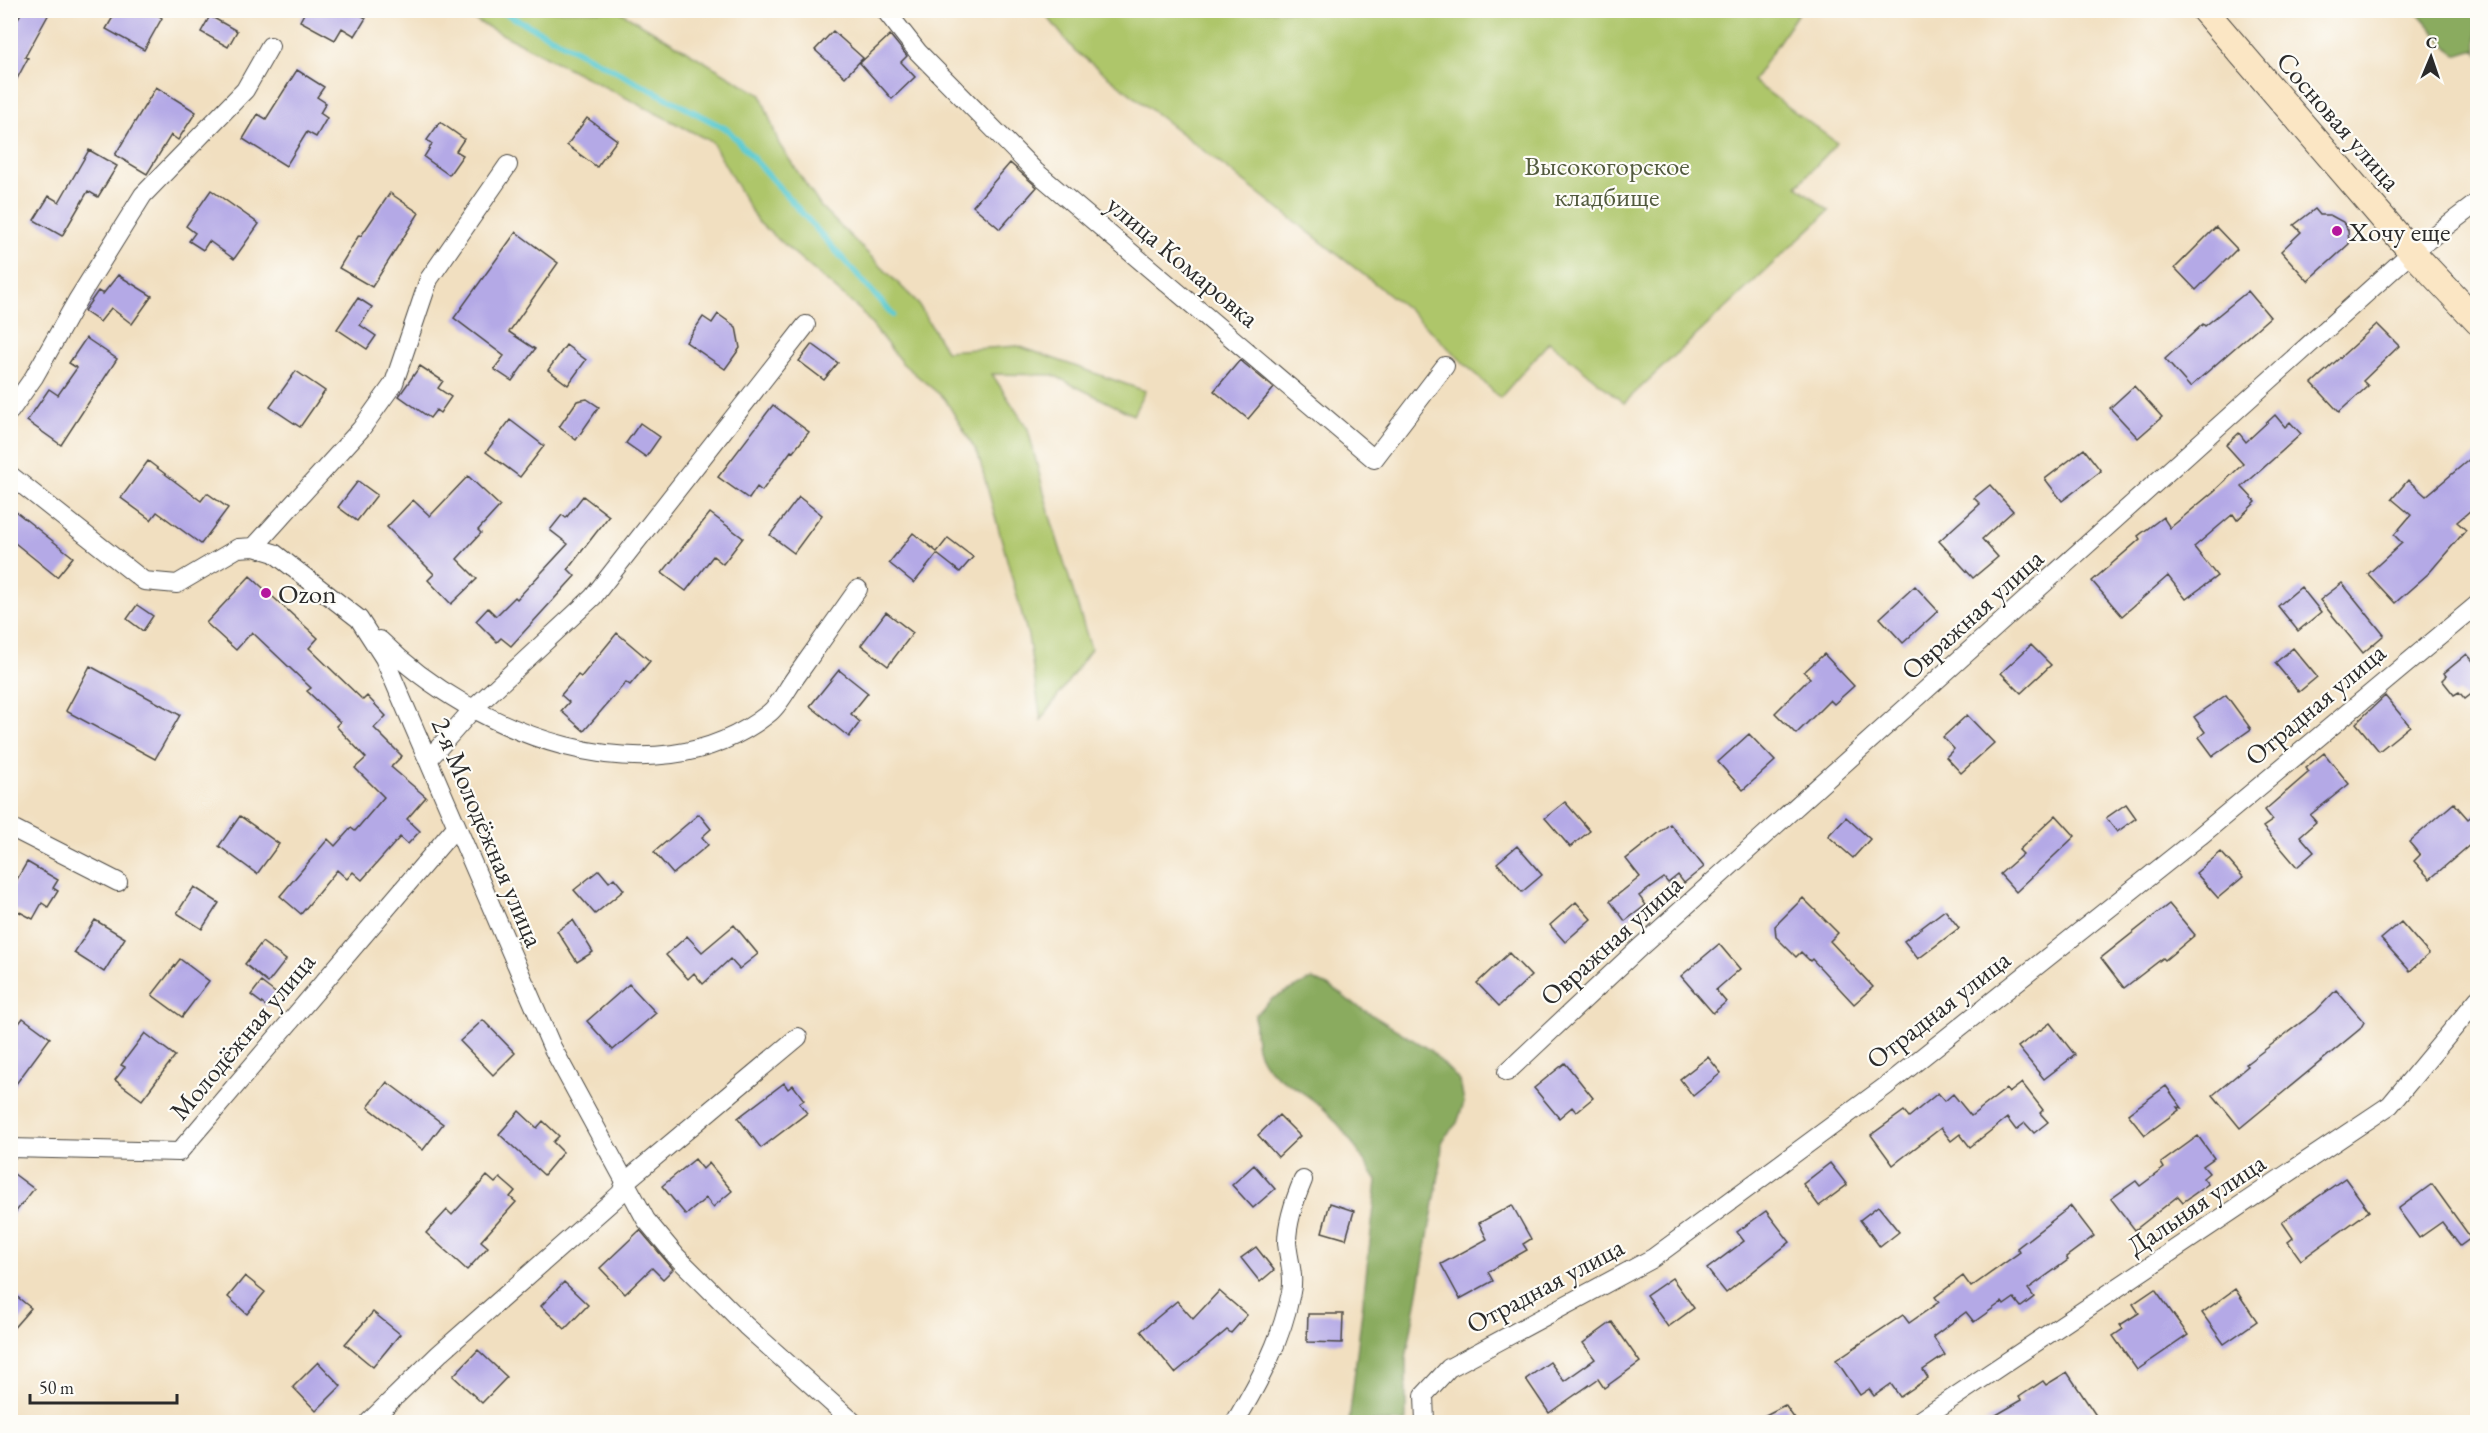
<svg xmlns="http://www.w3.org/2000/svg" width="2488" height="1433" font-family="'EB Garamond',serif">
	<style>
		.green { fill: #aec66b; stroke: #6c784b; stroke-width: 1.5 }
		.forest { fill: #8aab5f; stroke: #5a6b45; stroke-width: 1.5 }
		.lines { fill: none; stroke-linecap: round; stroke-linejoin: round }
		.stream { stroke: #5dcbd1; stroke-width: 6 }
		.building { fill: #b4a9e6 }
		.street-casing { stroke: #494641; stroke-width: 20 }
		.secondary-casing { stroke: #494641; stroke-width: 28 }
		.street { stroke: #fff; stroke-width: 18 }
		.secondary { stroke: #fbe6c4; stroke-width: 26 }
		.poi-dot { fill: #b5179e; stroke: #fdfcf7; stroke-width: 2 }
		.labels { text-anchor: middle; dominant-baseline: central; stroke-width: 4.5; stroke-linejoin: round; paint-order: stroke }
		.street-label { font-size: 27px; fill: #2b2b2b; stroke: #fdfcf7 }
		.park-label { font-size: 27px; fill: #525a3e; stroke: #fdfcf7 }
		.poi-label { font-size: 27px; fill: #2b2b2b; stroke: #fdfcf7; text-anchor: start }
	</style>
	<rect width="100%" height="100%" fill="#fdfcf7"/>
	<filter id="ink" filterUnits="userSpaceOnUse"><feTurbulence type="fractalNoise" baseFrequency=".0167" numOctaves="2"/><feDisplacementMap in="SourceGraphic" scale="12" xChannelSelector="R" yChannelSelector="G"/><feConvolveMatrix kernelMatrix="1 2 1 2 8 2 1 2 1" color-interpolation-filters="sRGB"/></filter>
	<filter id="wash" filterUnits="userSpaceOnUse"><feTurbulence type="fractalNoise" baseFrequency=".008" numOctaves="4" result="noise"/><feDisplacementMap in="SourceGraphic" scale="24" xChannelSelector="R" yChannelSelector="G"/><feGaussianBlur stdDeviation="1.35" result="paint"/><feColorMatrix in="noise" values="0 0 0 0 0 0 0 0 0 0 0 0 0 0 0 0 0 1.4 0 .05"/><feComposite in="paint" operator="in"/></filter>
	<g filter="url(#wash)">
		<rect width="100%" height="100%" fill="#f1dfc0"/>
		<path class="green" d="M457 11H619L761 95 779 144 821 207 917 302 946 351 1018 346 1145 391 1133 415 1053 375 992 374 1028 429 1050 516 1091 649 1041 720 1028 636 978 454 945 399 902 363 861 311 757 221 712 142Z
			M1043 11H1796L1798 13 1753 81 1837 143 1797 186 1829 211 1624 403 1549 342 1500 398 1409 310 1074 50Z"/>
		<path class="forest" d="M2416 11H2476L2477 53 2475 50 2456 56Z
			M1312 979 1334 989 1352 1003 1430 1050 1460 1081 1464 1103 1457 1123 1442 1140 1441 1164 1406 1359V1422H1349L1377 1181C1360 1155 1343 1125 1318 1104 1279 1072 1251 1076 1255 1015L1272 999Z"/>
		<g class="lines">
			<path class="stream" d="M499 10 728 130 893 315"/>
		</g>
		<g id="blocks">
			<path class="building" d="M23 10H51L25 57 28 58 10 92V31Z
				M117 10H150L162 18 144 50 106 29Z
				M306 10H352L366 18 355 36 342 28 335 40 300 21Z
				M210 16 237 31 228 47 201 32Z
				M833 31 863 58 845 77 815 50Z
				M890 35 907 56 901 62 915 77 892 99 860 63Z
				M297 70 324 87 317 97 326 103 320 113 327 118 316 137 307 132 286 166 243 139 258 114 266 119Z
				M156 87 196 112 178 140 171 135 147 174 115 155Z
				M587 118 617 140 597 167 567 145Z
				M440 122 464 139 456 151 463 155 449 175 424 157 432 144 427 140Z
				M89 150 117 166 98 197 88 191 62 236 34 220 49 196 59 202Z
				M1010 163 1037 187 1000 229 973 206Z
				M211 190 259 224 234 259 209 241 203 250 189 241 195 233 186 226Z
				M390 193 419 213 372 287 339 268 359 235 361 236Z
				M2315 209 2320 215H2330L2343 222 2348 230 2349 244 2308 281 2281 251 2301 232 2294 225Z
				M2216 227 2237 249 2196 290 2175 268Z
				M516 232 558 263 509 332 535 349 512 381 494 369 504 356 454 318Z
				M118 275 152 296 132 324 111 308 100 322 84 311 98 291 103 294Z
				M2248 291 2270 317 2190 387 2165 359 2203 324 2205 326Z
				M358 298 372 307 360 325 376 336 367 349 337 329Z
				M718 314 736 327 740 348 725 369 686 342 703 317 712 323Z
				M2377 324 2399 346 2363 381 2368 386 2339 412 2312 383Z
				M86 338 117 359 61 445 27 421 49 389 58 395 77 368 69 363Z
				M812 344 838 363 824 380 799 361Z
				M566 345 586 360 568 385 548 370Z
				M1240 360 1274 388 1248 419 1214 391Z
				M420 366 443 381 438 388 451 397 440 413 436 410 430 418 399 396Z
				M296 371 325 391 300 427 270 407Z
				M2134 386 2162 417 2138 438 2110 408Z
				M587 399 599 407 576 440 559 427 577 401Z
				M773 405 809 432 793 452 791 451 762 491 757 487 749 499 718 477Z
				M2275 415 2285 427 2290 422 2301 434 2242 487 2256 502 2237 520 2233 514 2194 547 2217 576 2186 599 2168 576 2122 616 2092 581 2140 539 2138 536 2163 517 2170 528 2213 492 2243 464 2226 445 2239 433 2246 442Z
				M510 420 544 446 520 477 486 452Z
				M640 423 660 437 646 457 626 443Z
				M2084 449 2101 471 2062 501 2045 479Z
				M2478 452V504L2457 522 2466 530 2429 573 2395 603 2368 574 2402 543 2394 535 2411 515 2392 499 2408 480 2426 496Z
				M148 461 201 501 207 493 228 508 201 544 157 512 151 520 121 498Z
				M468 476 500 506 478 530 481 533 457 559 477 579 451 604 428 580 434 574 387 527 413 500 430 516Z
				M358 481 377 495 357 521 338 507Z
				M1990 485 2013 511 1982 539 1998 557 1973 578 1939 541 1980 504 1974 498Z
				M583 496 609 516 568 569 575 576 511 646 501 638 497 642 476 621 488 608 496 616 515 597 517 599 568 544 550 530 562 515 566 518Z
				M799 497 822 515 794 553 770 535Z
				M10 507 73 557 57 577 10 539Z
				M710 513 743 538 723 564 713 556 686 591 662 573Z
				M913 533 937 552 948 538 973 557 960 572 937 554 914 583 889 563Z
				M250 576 318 638 309 648 363 700 367 696 386 716 374 728 402 756 391 767 426 797 407 819 420 831 408 844 400 837 362 880 353 872 347 879 337 870 301 914 280 896 328 839 335 846 351 828 355 831 384 797 355 768 366 758 336 726 340 722 307 691 311 688 252 632 236 650 206 623Z
				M2342 583 2384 635 2363 653 2320 600Z
				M1915 586 1938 611 1903 643 1880 618Z
				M2301 587 2321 612 2298 631 2278 606Z
				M137 605 153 616 143 631 127 619Z
				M886 612 913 633 888 666 861 645Z
				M617 633 650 661 630 685 626 682 584 731 561 711 569 702 561 695 578 675 581 677Z
				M2031 645 2051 665 2021 693 2001 673Z
				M2293 648 2317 677 2299 692 2275 663Z
				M1824 654 1854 686 1834 704 1830 700 1796 734 1775 713 1810 678 1804 672Z
				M2467 654 2478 667V689L2465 699 2459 692 2454 695 2442 680 2446 676 2444 673Z
				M90 666 180 715 155 759 66 711Z
				M839 670 868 693 851 714 860 722 849 737 810 706Z
				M2226 695 2251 729 2213 756 2199 737 2205 732 2194 717Z
				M2385 696 2410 726 2379 751 2356 723Z
				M1967 715 1994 743 1961 773 1946 757 1954 749 1943 737Z
				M1749 734 1775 761 1743 790 1718 762Z
				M2324 753 2349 784 2310 815 2316 822 2300 836 2314 852 2297 867 2263 827 2273 820 2265 810 2309 772 2305 768Z
				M1565 802 1590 831 1570 847 1545 818Z
				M2454 803 2468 819 2478 811V838L2430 879 2414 861 2420 855 2409 842Z
				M2126 804 2136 818 2117 832 2106 818Z
				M699 814 711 829 702 837 708 845 673 874 654 852Z
				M2056 815 2075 836 2016 892 2000 874 2023 854 2019 850Z
				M240 816 279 844 257 874 219 846Z
				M1846 817 1870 839 1853 858 1828 836Z
				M1670 824 1704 867 1684 883 1678 875 1668 883 1664 878 1639 896 1646 905 1625 921 1610 901 1640 877 1626 859Z
				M1517 846 1542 875 1522 892 1497 863Z
				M2221 852 2243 877 2218 898 2196 873Z
				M27 862 58 880 53 888 58 891 48 907 42 903 33 919 10 907V891Z
				M599 870 609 882 614 878 624 890 595 914 574 890Z
				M194 887 219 903 202 929 177 913Z
				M1803 898 1838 933 1830 941 1873 987 1854 1004 1812 959 1810 961 1801 952 1796 957 1776 937 1775 926Z
				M1576 902 1591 919 1565 942 1550 925Z
				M2169 904 2195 935 2165 960 2163 958 2124 988 2101 958Z
				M1945 910 1959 928 1918 959 1904 941Z
				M95 920 125 938 104 972 74 953Z
				M573 920 593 952 577 962 557 931Z
				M2401 922 2429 954 2410 971 2381 939Z
				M734 925 758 954 739 969 730 959 703 984 694 973 688 979 666 955 687 936 702 952Z
				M262 942 286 960 268 983 245 964Z
				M1719 944 1740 969 1716 990 1726 1002 1713 1013 1681 976Z
				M1509 953 1531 976 1499 1006 1477 983Z
				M180 959 209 981 182 1017 152 995Z
				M261 982 278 995 267 1007 251 995Z
				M629 984 656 1013 613 1050 587 1021Z
				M2336 990 2364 1022 2360 1029 2240 1128 2213 1095 2248 1066 2246 1064 2316 1011Z
				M23 1018 50 1038 10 1092V1035Z
				M483 1020 515 1053 493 1075 460 1041Z
				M2050 1023 2075 1055 2044 1079 2018 1047Z
				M145 1033 175 1056 142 1100 115 1080 125 1067 121 1065Z
				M1708 1057 1721 1073 1693 1096 1680 1079Z
				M1565 1063 1593 1098 1576 1112 1572 1107 1559 1118 1534 1088Z
				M387 1082 443 1124 423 1150 368 1107Z
				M784 1083 788 1089 793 1085 804 1100 799 1103 807 1113 761 1148 738 1118Z
				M2022 1083 2043 1110 2040 1113 2048 1122 2034 1133 2025 1123 2016 1130 2007 1118 1970 1147 1960 1134 1951 1141 1941 1128 1893 1165 1871 1135 1904 1111 1909 1117 1938 1093 1945 1101 1953 1094 1971 1116 2006 1089 2009 1093Z
				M2166 1086 2182 1108 2177 1107 2179 1110 2145 1135 2128 1114Z
				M519 1111 537 1128 543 1121 559 1136 553 1142 563 1152 544 1175 499 1134Z
				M1279 1115 1300 1136 1278 1157 1258 1135Z
				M2198 1136 2214 1158 2203 1166 2209 1173 2203 1178 2208 1184 2183 1202 2178 1196 2135 1230 2111 1199 2136 1181 2140 1186 2164 1168 2161 1163Z
				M695 1159 703 1169 709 1163 732 1191 713 1207 706 1198 686 1215 662 1186Z
				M1830 1163 1847 1185 1819 1206 1803 1184Z
				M1254 1165 1275 1189 1253 1208 1232 1185Z
				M10 1171 34 1189 10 1219Z
				M487 1176 495 1183 500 1178 515 1191 510 1197 516 1202 481 1241 488 1247 467 1270 426 1233 447 1210 452 1215Z
				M2345 1178 2369 1211 2301 1260 2288 1242 2293 1238 2282 1222Z
				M2432 1184 2471 1238 2460 1246 2442 1222 2419 1238 2398 1209Z
				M1330 1203 1354 1211 1346 1239 1322 1232Z
				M1512 1205 1531 1239 1523 1244 1527 1250 1488 1272 1493 1281 1460 1299 1441 1264 1487 1239 1479 1223Z
				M1878 1206 1899 1232 1880 1247 1860 1220Z
				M2071 1206 2094 1236 2066 1257 2068 1260 2028 1289 2034 1297 2021 1307 2014 1298 2004 1305 2002 1302 1974 1322 1966 1312 1933 1337 1945 1355 1923 1370 1928 1378 1900 1397 1891 1384 1874 1396 1869 1389 1860 1395 1836 1360 1903 1315 1909 1323 1939 1302 1935 1297 1963 1276 1971 1287 2020 1252 2017 1248Z
				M1766 1211 1790 1242 1726 1293 1707 1269 1744 1241 1737 1232Z
				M640 1230 673 1269 663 1279 652 1268 625 1294 600 1268Z
				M1256 1247 1274 1270 1260 1282 1241 1258Z
				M245 1276 265 1292 247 1314 228 1297Z
				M1672 1278 1694 1308 1668 1327 1646 1296Z
				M564 1282 588 1305 565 1329 541 1306Z
				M2155 1289 2188 1335 2137 1370 2113 1336 2123 1329 2120 1325 2139 1313 2133 1304Z
				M2235 1289 2257 1321 2224 1344 2202 1313Z
				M10 1291 31 1308 10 1332Z
				M1219 1291 1247 1315 1231 1333 1227 1330 1175 1373 1141 1331 1177 1301 1193 1319Z
				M373 1312 400 1334 373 1367 345 1344Z
				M1308 1314H1343L1342 1343 1307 1342Z
				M1612 1322 1640 1362 1604 1388 1598 1379 1549 1413 1526 1379 1550 1362 1564 1381 1595 1359 1583 1343Z
				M478 1350 507 1377 482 1403 453 1376Z
				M318 1362 341 1386 316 1411 293 1387Z
				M2067 1372 2097 1417 2089 1422H2081L2076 1415 2065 1422H1984L2022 1400 2019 1397 2043 1381 2046 1385Z
				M1785 1405 1797 1422H1752Z"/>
		</g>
	</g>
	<g filter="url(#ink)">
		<use href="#blocks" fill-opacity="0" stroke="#494641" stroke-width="1.5"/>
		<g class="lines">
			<defs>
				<path id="street" d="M885 10 918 52 1035 171 1374 459 1445 366
					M10 411 34 377 78 299 143 195 245 90 270 46
					M10 475 144 581 177 584 238 548 254 547 361 429 394 383 429 279 508 165
					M254 547 274 553 359 619 384 658 552 1047 646 1220 676 1256 746 1326 853 1422
					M380 640C472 732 653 806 768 714 779 706 787 689 795 678 816 648 837 619 858 589
					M428 760 473 709 593 597 806 325
					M10 827 118 882
					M1507 1072 1637 950 2412 252 2478 202
					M10 1148 179 1152 455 828
					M369 1422 439 1354 609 1204 621 1193 625 1182 798 1037
					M1235 1422C1259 1382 1282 1340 1291 1292 1295 1275 1288 1259 1287 1242 1287 1221 1295 1199 1303 1180
					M1425 1422 1424 1395 1449 1368 1653 1258 1802 1148 1886 1086 2200 836 2478 604
					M1917 1422 2390 1105 2478 999"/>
				<path id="secondary" d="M2204 10 2412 252 2478 322"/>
			</defs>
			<use href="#street" class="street-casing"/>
			<use href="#secondary" class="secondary-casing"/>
			<use href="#street" class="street"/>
			<use href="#secondary" class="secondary"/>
		</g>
	</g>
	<g class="poi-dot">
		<circle cx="2337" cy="231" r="6"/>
		<circle cx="266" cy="593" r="6"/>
	</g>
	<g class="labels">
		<g class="street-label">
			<text transform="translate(2339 121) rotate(49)">Сосновая улица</text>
			<text transform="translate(1183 261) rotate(40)">улица Комаровка</text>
			<text transform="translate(1972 614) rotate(-42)">Овражная улица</text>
			<text transform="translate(2315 704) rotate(-40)">Отрадная улица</text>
			<text transform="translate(488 832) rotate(67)">2-я Молодёжная улица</text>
			<text transform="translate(1611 940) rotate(-42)">Овражная улица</text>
			<text transform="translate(1938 1009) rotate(-38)">Отрадная улица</text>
			<text transform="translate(242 1036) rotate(-50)">Молодёжная улица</text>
			<text transform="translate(2196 1204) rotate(-34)">Дальняя улица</text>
			<text transform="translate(1545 1285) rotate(-28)">Отрадная улица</text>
		</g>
		<g class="park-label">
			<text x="1607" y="165">Высокогорское<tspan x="1607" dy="31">кладбище</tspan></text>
		</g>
		<g class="poi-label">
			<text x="2349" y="231">Хочу еще</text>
			<text x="278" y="593">Ozon</text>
		</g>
	</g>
	<rect width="2488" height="1433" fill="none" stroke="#fdfcf7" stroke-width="36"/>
	<g transform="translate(2431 57) rotate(2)" stroke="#fdfcf7" stroke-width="4.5" paint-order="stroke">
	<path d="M0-4.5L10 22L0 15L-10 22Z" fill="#2b2b2b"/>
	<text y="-9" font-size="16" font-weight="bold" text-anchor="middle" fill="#2b2b2b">С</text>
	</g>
	<path d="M30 1394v9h147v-9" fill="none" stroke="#2b2b2b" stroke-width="3"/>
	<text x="39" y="1394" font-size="18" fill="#2b2b2b" stroke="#fdfcf7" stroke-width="4.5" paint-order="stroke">50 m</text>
</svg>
